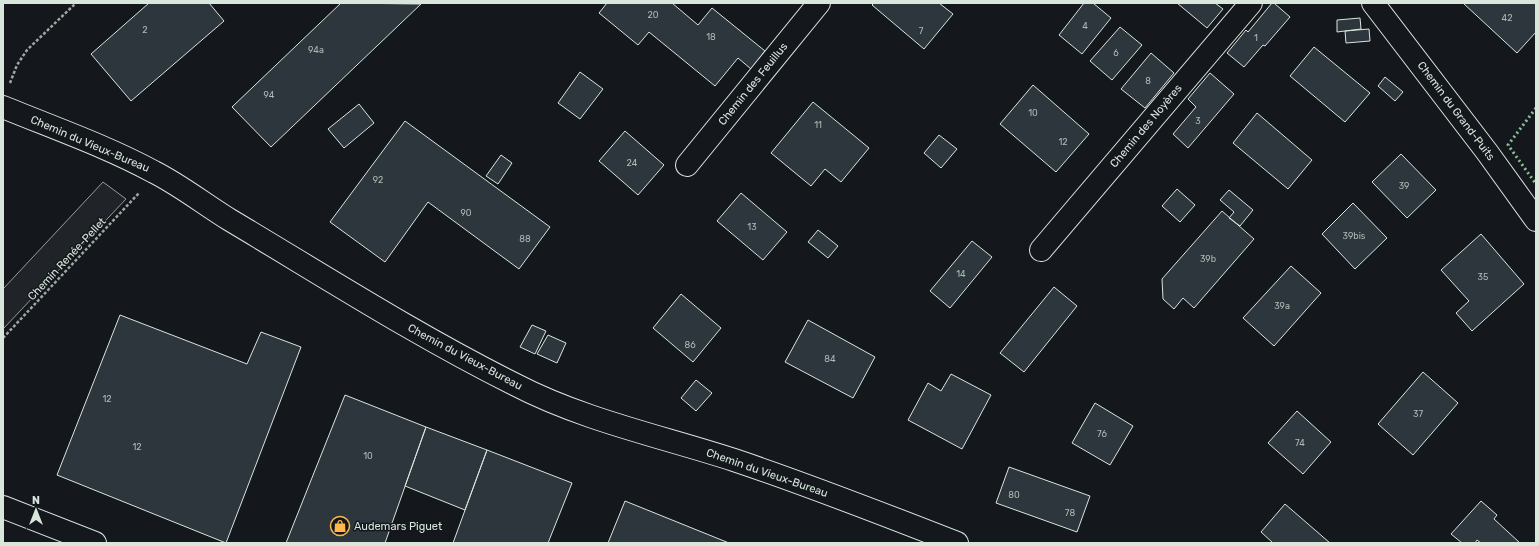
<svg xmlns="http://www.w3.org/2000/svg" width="1539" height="546" font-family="Rubik,sans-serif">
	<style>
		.green { fill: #202428; stroke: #939e99 }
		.building { fill: #2c363c; stroke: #d8e6dc }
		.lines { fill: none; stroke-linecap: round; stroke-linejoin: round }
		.minor-casing { stroke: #d8e6dc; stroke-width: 24 }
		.path { stroke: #9da8a2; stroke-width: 2.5; stroke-dasharray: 3 2; stroke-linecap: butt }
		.minor { stroke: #14181c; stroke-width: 22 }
		.hedge { stroke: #8ac095; stroke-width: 3; stroke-dasharray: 2 3; stroke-linecap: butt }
		.labels { text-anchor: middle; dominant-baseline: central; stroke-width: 3; stroke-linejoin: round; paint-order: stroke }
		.number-label { font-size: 9px; fill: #adbab4 }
		.street-label { font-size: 11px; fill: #d8e6dc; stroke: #14181c }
		.poi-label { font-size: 11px; fill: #d8e6dc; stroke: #14181c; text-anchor: start }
	</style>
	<rect width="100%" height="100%" fill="#14181c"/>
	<path class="green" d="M103 182 126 199 3 329V289Z"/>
	<path class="building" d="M149 3H209L224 21 131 101 91 54Z
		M341 3 421 4 271 147 232 107Z
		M607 3H672L698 25 712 8 765 51 751 69 738 58 715 86 649 32 638 45 599 13Z
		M874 3H939L953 14 924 49 872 5Z
		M1084 3H1093L1111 18 1082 54 1059 35Z
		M1177 3H1215L1223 9 1207 28Z
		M1272 3H1274L1290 17 1265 46 1263 45 1244 67 1227 53 1246 30 1248 32Z
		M1463 3H1536V32L1517 53Z
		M1360 18 1361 29 1337 32V20Z
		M1120 27 1142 45 1112 80 1090 61Z
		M1369 29 1370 41 1346 43 1345 31Z
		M1314 47 1370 93 1345 122 1290 76Z
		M1151 53 1174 73 1145 108 1121 89Z
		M580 72 603 89 580 119 558 103Z
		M1210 73 1234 94 1188 148 1173 134 1196 107 1188 99Z
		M1385 77 1403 92 1395 101 1378 86Z
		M1033 85 1089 134 1056 172 1000 124Z
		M813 102 869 148 841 182 825 169 811 186 771 153Z
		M359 104 374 123 344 148 328 129Z
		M1257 113 1312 160 1288 189 1233 143Z
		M405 121 550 227 519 269 428 202 385 262 330 222Z
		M625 131 664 165 638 195 599 161Z
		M939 135 957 149 941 168 924 153Z
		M1401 154 1436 190 1407 218 1372 182Z
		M501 155 512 163 498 184 486 176Z
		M1177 189 1195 205 1180 222 1162 206Z
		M1229 190 1253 210 1240 226 1229 218 1234 212 1220 200Z
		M741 193 787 232 763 260 717 221Z
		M1353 203 1387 238 1355 269 1322 234Z
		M1222 211 1254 239 1194 308 1183 298 1174 309 1163 299 1162 279Z
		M818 230 838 246 828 258 808 242Z
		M1481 234 1524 284 1472 331 1456 313 1469 301 1441 270Z
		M972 241 992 257 950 308 930 291Z
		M1291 266 1321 293 1274 346 1243 318Z
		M1054 287 1077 306 1024 372 1000 353Z
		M681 294 721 328 693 362 653 328Z
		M120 315 247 364 261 332 301 347 226 543 57 475Z
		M808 320 875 357 853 398 785 362Z
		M532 325 546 331 535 354 520 347Z
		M548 335 566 343 557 363 537 354Z
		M1423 372 1458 403 1413 455 1378 424Z
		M951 374 991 395 962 449 908 420 928 383 941 391Z
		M696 380 712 393 696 411 681 398Z
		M345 395 426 427 385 543H286Z
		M1095 403 1133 426 1110 465 1072 443Z
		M1297 411 1331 442 1303 474 1268 443Z
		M426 427 487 450 465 510 405 486Z
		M487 450 572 483 548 543H453Z
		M1009 467 1090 496 1077 532 996 503Z
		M625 501 729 543H608Z
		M1481 501 1497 515 1494 519 1520 543H1481L1477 540 1475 543H1462L1451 534Z
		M1285 504 1330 543H1273L1261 532Z"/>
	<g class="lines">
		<defs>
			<path id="minor" d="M1373 3 1487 152 1536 220
				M3 107C54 128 106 146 154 172 180 185 204 204 230 220 324 276 416 335 514 384 583 420 660 436 734 460 809 485 883 514 957 543
				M687 165 819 3
				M1041 250 1251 3
				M3 507 95 543"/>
		</defs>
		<use href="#minor" class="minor-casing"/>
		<path class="path" d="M10 83 17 65 27 50 76 3
			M3 338 139 193"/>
		<use href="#minor" class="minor"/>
		<path class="hedge" d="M1536 108 1508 145 1536 184"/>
	</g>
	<defs>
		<symbol id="shop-ring" viewBox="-11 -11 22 22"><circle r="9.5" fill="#14181c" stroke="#ffb74d" stroke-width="1.5"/><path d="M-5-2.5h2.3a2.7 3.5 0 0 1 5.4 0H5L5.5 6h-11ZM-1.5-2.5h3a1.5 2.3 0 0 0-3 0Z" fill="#ffb74d"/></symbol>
	</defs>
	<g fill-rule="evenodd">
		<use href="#shop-ring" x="329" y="515" width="22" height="22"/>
	</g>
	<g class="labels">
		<g class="number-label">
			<text x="653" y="15">20</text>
			<text x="1507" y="18">42</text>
			<text x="1085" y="26">4</text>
			<text x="145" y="30">2</text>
			<text x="921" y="31">7</text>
			<text x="711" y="37">18</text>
			<text x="1256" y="38">1</text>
			<text x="316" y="50">94a</text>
			<text x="1116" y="53">6</text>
			<text x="1148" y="81">8</text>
			<text x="269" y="95">94</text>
			<text x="1033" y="113">10</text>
			<text x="1198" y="121">3</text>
			<text x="818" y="125">11</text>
			<text x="1063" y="142">12</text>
			<text x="632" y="163">24</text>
			<text x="378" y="180">92</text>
			<text x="1404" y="186">39</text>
			<text x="466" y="213">90</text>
			<text x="752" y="227">13</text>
			<text x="1354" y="236">39bis</text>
			<text x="525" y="239">88</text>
			<text x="1208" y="259">39b</text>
			<text x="961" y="274">14</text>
			<text x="1483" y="277">35</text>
			<text x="1282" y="306">39a</text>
			<text x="690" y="345">86</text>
			<text x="830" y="359">84</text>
			<text x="107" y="399">12</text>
			<text x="1418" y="414">37</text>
			<text x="1102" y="434">76</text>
			<text x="1300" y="443">74</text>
			<text x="137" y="447">12</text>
			<text x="368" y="456">10</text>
			<text x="1014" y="495">80</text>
			<text x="1070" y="513">78</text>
		</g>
		<g class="street-label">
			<text transform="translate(753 84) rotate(-51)">Chemin des Feuillus</text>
			<text transform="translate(1456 111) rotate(53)">Chemin du Grand-Puits</text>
			<text transform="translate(1146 126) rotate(-50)">Chemin des Noyères</text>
			<text transform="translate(90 144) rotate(23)">Chemin du Vieux-Bureau</text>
			<text transform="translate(67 259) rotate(-47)">Chemin Renée-Pellet</text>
			<text transform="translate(465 357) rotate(28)">Chemin du Vieux-Bureau</text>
			<text transform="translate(767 473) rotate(19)">Chemin du Vieux-Bureau</text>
		</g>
		<g class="poi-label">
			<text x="354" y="526">Audemars Piguet</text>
		</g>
	</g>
	<rect width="1539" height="546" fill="none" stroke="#d8e6dc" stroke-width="8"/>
	<g transform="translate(36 510)" stroke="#14181c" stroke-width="3" paint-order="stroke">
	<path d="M0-3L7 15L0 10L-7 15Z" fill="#d8e6dc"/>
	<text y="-6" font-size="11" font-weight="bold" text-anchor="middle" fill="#d8e6dc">N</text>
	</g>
</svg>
